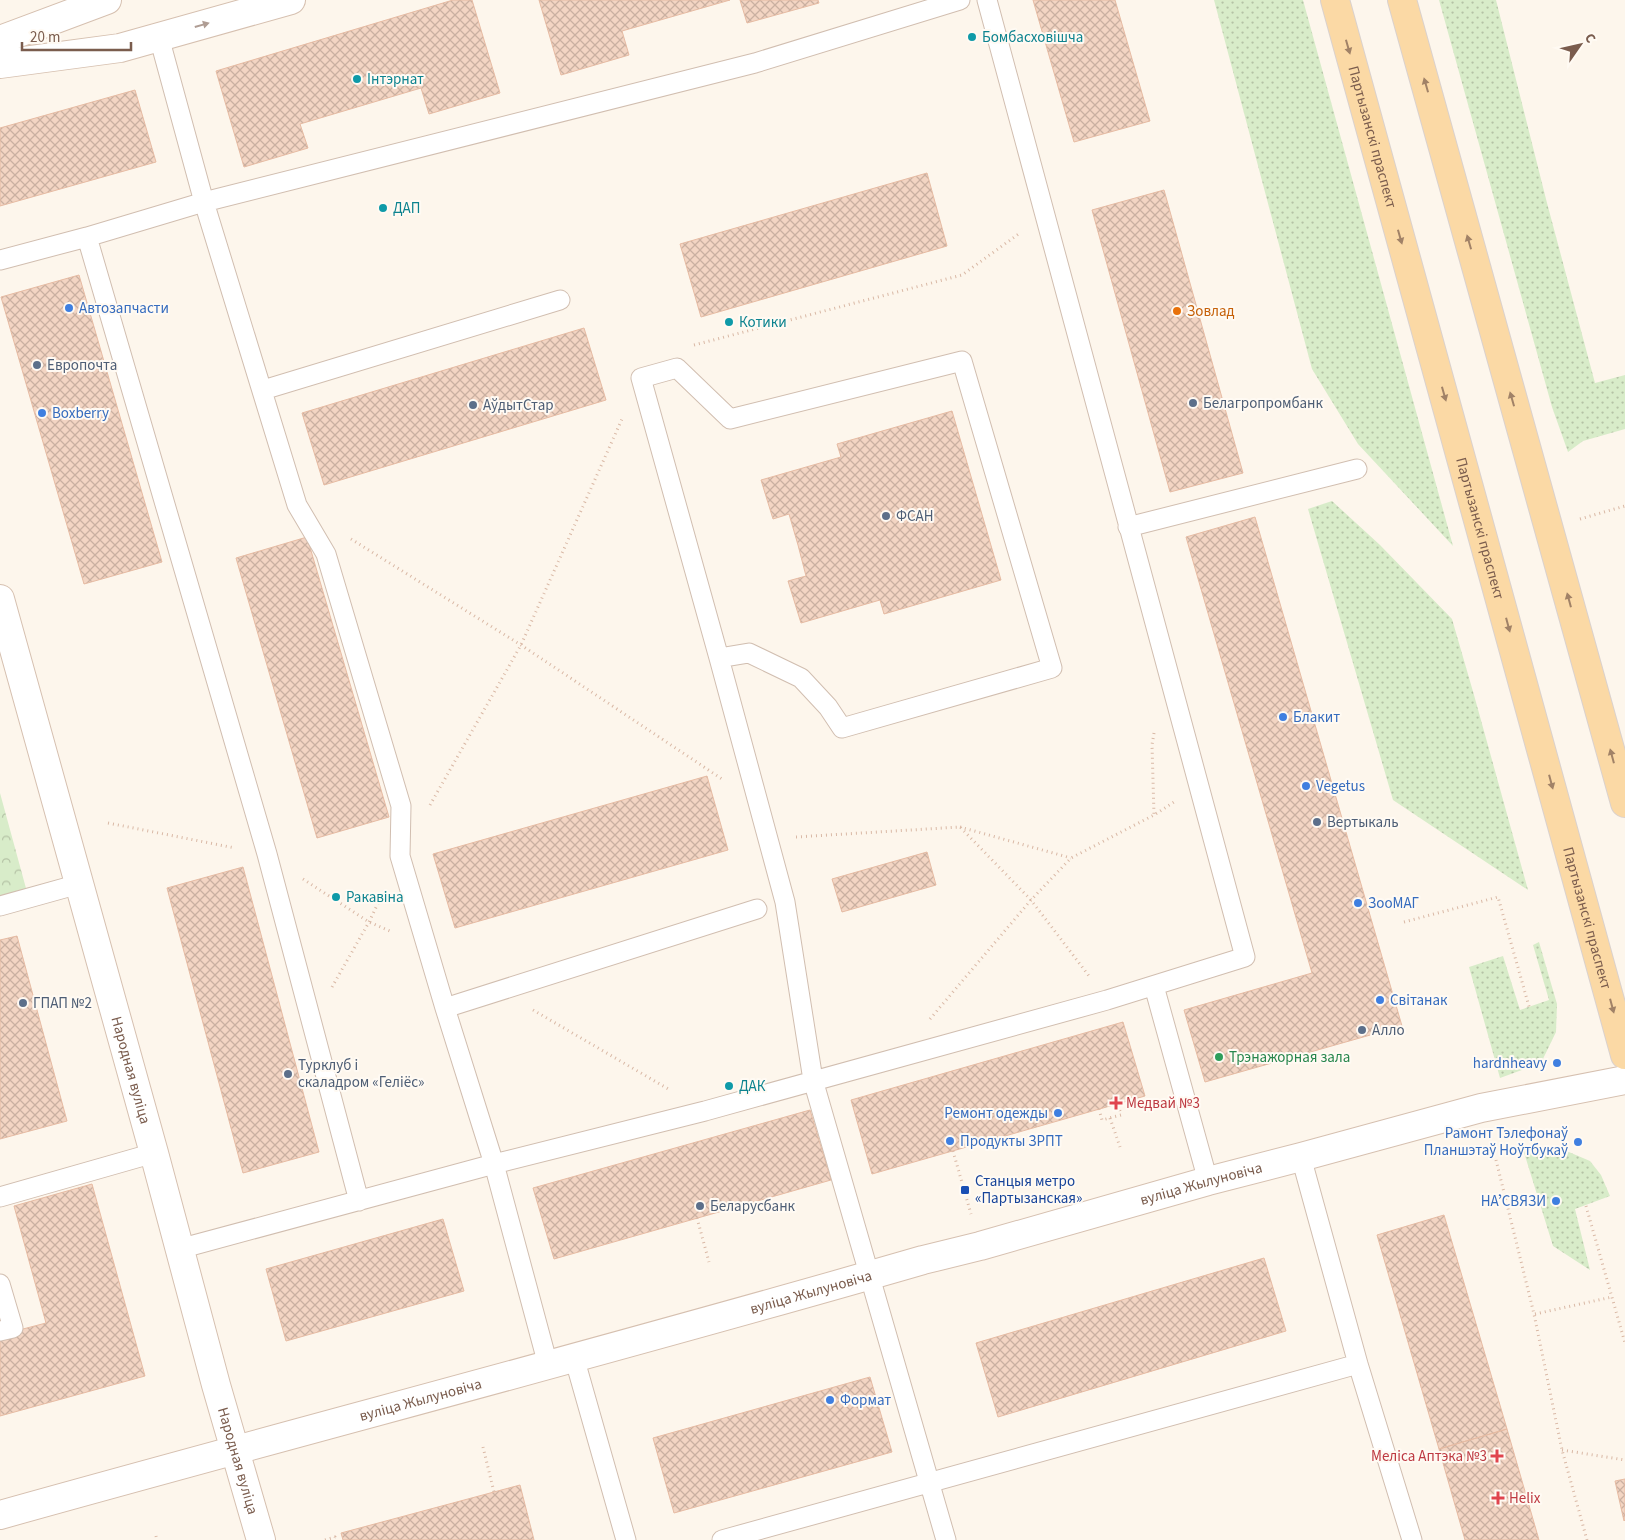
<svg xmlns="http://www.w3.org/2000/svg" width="1625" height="1540" font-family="'Source Sans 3',sans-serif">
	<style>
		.grass { fill: url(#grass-dots) }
		.park { fill: url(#park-crowns) }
		.building { fill: url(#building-cross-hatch); stroke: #e6bba3 }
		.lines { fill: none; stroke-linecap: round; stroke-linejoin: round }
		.lane-casing { stroke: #d1beb0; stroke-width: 21 }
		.secondary-casing { stroke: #d6c0b0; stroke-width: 30 }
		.primary-casing { stroke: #dad1cd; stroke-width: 30 }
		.path { stroke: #d9b8a5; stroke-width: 3; stroke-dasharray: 1 4; stroke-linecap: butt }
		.lane { stroke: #fff; stroke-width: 19 }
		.secondary { stroke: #fff; stroke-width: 28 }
		.primary { stroke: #fbd9a5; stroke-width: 28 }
		.oneway { fill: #af9d94 }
		.oneway2 { fill: #a18267 }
		.culture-dot { fill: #0f9aa8; stroke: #fffaf3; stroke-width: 2 }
		.shop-dot { fill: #3f7fe0; stroke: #fffaf3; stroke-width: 2 }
		.food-dot { fill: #e8710a; stroke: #fffaf3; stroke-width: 2 }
		.service-dot { fill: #5c6f8a; stroke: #fffaf3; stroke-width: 2 }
		.leisure-dot { fill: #2e9e5b; stroke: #fffaf3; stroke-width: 2 }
		.health-dot { fill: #e0444e; stroke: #fffaf3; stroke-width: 2 }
		.transit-dot { fill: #1a4fb4; stroke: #fffaf3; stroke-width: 2 }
		.labels { text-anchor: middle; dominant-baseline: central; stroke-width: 4; stroke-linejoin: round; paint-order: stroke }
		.culture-label { font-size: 15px; fill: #0d838f; stroke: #fffaf3; text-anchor: start }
		.street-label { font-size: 15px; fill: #7a5c4d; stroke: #fffaf3 }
		.shop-label { font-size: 15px; fill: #366cbe; stroke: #fffaf3; text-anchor: start }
		.food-label { font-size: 15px; fill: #c56008; stroke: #fffaf3; text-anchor: start }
		.service-label { font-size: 15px; fill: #4e5e75; stroke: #fffaf3; text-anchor: start }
		.leisure-label { font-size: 15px; fill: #27864d; stroke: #fffaf3; text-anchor: start }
		.health-label { font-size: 15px; fill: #be3a42; stroke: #fffaf3; text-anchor: start }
		.transit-label { font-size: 15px; fill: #164399; stroke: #fffaf3; text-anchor: start }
	</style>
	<defs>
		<pattern id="grass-dots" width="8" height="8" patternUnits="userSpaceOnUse" patternTransform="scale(1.25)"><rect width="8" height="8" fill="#d8ecc9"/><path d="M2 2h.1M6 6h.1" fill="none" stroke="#b4c2a5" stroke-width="1.8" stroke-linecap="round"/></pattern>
		<pattern id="park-crowns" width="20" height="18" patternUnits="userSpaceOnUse" patternTransform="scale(1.25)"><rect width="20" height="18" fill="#d8ecc9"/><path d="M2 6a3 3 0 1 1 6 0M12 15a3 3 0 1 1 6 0" fill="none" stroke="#b4c2a5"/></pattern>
		<pattern id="building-cross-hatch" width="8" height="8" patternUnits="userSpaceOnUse" patternTransform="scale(1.25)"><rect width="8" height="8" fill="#f3d5c3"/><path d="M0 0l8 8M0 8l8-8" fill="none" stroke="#cab0a1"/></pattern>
	</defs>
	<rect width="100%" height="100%" fill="#fdf6ec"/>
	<path class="grass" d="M1214 0H1303L1453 546 1358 444 1312 369Z
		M1439 0H1496L1547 203 1595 383 1625 375V429L1583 441 1568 452 1552 407Z
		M1332 501 1380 545 1452 619 1474 695 1528 890 1393 800 1308 509Z
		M1539 942 1557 1004 1556 1032 1541 1063 1500 1078 1469 967 1503 956 1520 1010 1549 1000 1533 945Z
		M1522 1146 1557 1147 1590 1161 1601 1175 1610 1196 1575 1209 1590 1270 1553 1246Z"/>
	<path class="park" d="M0 793 27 892 0 899Z"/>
	<path class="building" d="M453 0H472L500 93 429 114 421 88 300 124 308 148 244 167 216 71Z
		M539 0H730L622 31 629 55 561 75Z
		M740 0H818L819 3 747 23Z
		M1033 0H1115L1150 121 1074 142Z
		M135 90 156 162 0 206V128Z
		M927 173 947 246 701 317 680 244Z
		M1164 190 1243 473 1170 492 1092 210Z
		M79 275 162 562 84 584 1 297Z
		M584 328 606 400 324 485 302 413Z
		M952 411 1001 580 884 614 880 600 801 623 788 581 806 576 798 545 789 514 773 519 761 480 841 457 837 444Z
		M1255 517 1402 1026 1205 1082 1184 1010 1312 973 1186 537Z
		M307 537 389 817 317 838 236 558Z
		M707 776 728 850 455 928 433 854Z
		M927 852 936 885 842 912 832 879Z
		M243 867 319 1152 243 1173 167 888Z
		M17 936 67 1121 0 1139V940Z
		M1123 1022 1145 1096 872 1174 851 1100Z
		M810 1110 831 1180 554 1259 533 1188Z
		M92 1184 145 1376 0 1416V1335L46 1323 14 1206Z
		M1444 1215 1507 1429 1439 1449 1377 1235Z
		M443 1219 464 1291 286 1341 266 1269Z
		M1264 1258 1286 1331 998 1417 976 1343Z
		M870 1377 892 1452 674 1513 653 1438Z
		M1507 1429 1539 1540H1465L1439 1449Z
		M1625 1479V1520L1624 1521 1615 1481Z
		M520 1485 534 1540H343L341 1533Z"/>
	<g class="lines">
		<defs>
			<path id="lane" d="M159 37 204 202 297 505 326 554 401 806 400 856 445 1008 494 1164 548 1365
				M87 237 267 854 359 1201
				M0 260 87 237 204 202 755 63 960 0
				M263 390 560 300
				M1128 527 1357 469
				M719 658 749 653 801 678 828 707 842 728 1052 668 962 361 730 419 677 368 641 378 719 658 785 902 813 1080 946 1540
				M0 906 79 884
				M1154 986 1208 1181
				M445 1008 757 909
				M1301 1157 1358 1364 1412 1540
				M0 1197 154 1153
				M179 1249 494 1164 705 1111 1107 1000 1245 957 987 0
				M0 1284 13 1328 0 1331
				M574 1357 626 1540
				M722 1540 1358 1364"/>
			<g id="secondary">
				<path d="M0 40 107 0"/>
				<path d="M0 64 120 48 291 0"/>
				<path id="s1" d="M0 599 154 1153 216 1385 261 1540"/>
				<path id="s2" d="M0 1515C307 1429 616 1349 923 1260L980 1246 1208 1181 1301 1157 1481 1108 1625 1080"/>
			</g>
			<g id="primary">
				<path id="s3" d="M1335 0 1625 1055"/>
				<path d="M1402 0 1625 803"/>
			</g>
		</defs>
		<use href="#lane" class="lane-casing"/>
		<use href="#secondary" class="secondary-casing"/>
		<use href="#primary" class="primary-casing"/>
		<path class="path" d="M694 345 962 275 1020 233
			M1580 519 1625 506
			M351 539 521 645 722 779
			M1154 733 1152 745 1154 815
			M430 805 521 645 622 419
			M108 823 235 848
			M960 827 1071 858
			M796 837 960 827 1031 900 1089 976
			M303 879 369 922 392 932
			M1404 922 1498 897 1530 1010
			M332 987 369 922 381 897
			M533 1010 670 1090
			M930 1019 1031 900 1071 858 1154 815 1174 802
			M1099 1109 1102 1120 1121 1115 1118 1104
			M1110 1118 1120 1147
			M953 1151 971 1214
			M1496 1160 1534 1314 1562 1450 1587 1540
			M1586 1206 1625 1343
			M697 1218 709 1262
			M1535 1314 1612 1297
			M483 1447 494 1492
			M1562 1450 1625 1460
			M156 1536 157 1540
			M325 1540 335 1537 336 1540"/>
		<use href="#lane" class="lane"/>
		<use href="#secondary" class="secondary"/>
		<use href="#primary" class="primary"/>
	</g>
	<defs><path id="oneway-solid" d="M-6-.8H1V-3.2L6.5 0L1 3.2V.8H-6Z" transform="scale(1.25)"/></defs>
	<use class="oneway" href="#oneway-solid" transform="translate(202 25) rotate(-16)"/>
	<g class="oneway2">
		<use href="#oneway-solid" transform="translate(1348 47) rotate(74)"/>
		<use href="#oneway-solid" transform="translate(1426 85) rotate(-106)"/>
		<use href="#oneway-solid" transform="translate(1400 237) rotate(74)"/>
		<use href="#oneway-solid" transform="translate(1469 242) rotate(-106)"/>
		<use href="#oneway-solid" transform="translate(1444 394) rotate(74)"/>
		<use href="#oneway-solid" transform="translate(1512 399) rotate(-106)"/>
		<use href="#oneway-solid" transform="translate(1569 600) rotate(-105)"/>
		<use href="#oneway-solid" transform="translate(1508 625) rotate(75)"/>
		<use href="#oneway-solid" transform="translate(1612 756) rotate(-105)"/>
		<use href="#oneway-solid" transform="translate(1551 782) rotate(75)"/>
		<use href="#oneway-solid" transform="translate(1612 1006) rotate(75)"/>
	</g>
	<g class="culture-dot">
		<circle cx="972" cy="37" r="5"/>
		<circle cx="357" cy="79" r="5"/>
		<circle cx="383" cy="208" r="5"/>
		<circle cx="729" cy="322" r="5"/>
		<circle cx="336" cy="897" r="5"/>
		<circle cx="729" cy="1086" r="5"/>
	</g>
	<g class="shop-dot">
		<circle cx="69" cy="308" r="5"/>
		<circle cx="42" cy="413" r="5"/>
		<circle cx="1283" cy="717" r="5"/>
		<circle cx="1306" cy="786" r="5"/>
		<circle cx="1358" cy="903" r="5"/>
		<circle cx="1380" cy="1000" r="5"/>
		<circle cx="1557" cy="1063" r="5"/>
		<circle cx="1058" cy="1113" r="5"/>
		<circle cx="950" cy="1141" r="5"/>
		<circle cx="1578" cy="1142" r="5"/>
		<circle cx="1556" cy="1201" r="5"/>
		<circle cx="830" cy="1400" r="5"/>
	</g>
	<circle class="food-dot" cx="1177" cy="311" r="5"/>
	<g class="service-dot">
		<circle cx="37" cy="365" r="5"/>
		<circle cx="1193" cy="403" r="5"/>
		<circle cx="473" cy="405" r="5"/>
		<circle cx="886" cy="516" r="5"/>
		<circle cx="1317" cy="822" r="5"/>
		<circle cx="23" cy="1003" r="5"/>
		<circle cx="1362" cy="1030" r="5"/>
		<circle cx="288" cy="1074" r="5"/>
		<circle cx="700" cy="1206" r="5"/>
	</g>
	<circle class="leisure-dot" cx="1219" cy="1057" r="5"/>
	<g class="health-dot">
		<path d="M1113.5 1095.5h5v5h5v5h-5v5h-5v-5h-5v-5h5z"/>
		<path d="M1494.5 1448.5h5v5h5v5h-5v5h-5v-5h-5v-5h5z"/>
		<path d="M1495.5 1490.5h5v5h5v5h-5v5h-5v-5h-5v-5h5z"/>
	</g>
	<rect class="transit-dot" x="960" y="1185" width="10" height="10" rx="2.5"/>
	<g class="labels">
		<g class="culture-label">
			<text x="982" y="37">Бомбасховішча</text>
			<text x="367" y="79">Інтэрнат</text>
			<text x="393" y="208">ДАП</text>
			<text x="739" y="322">Котики</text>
			<text x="346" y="897">Ракавіна</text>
			<text x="739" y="1086">ДАК</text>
		</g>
		<g class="street-label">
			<text stroke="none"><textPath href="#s3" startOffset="142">Партызанскі праспект</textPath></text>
			<text stroke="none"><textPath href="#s3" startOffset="548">Партызанскі праспект</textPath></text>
			<text stroke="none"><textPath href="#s3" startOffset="952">Партызанскі праспект</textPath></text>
			<text stroke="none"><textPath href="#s1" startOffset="489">Народная вуліца</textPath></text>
			<text stroke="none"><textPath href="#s2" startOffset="1246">вуліца Жылуновіча</textPath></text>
			<text stroke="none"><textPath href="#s2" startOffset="841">вуліца Жылуновіча</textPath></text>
			<text stroke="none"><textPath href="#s2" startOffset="436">вуліца Жылуновіча</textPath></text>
			<text stroke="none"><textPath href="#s1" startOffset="894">Народная вуліца</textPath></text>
		</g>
		<g class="shop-label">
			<text x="79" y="308">Автозапчасти</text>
			<text x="52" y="413">Boxberry</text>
			<text x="1293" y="717">Блакит</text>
			<text x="1316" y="786">Vegetus</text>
			<text x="1368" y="903">ЗооМАГ</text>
			<text x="1390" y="1000">Світанак</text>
			<text x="1547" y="1063" text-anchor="end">hardnheavy</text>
			<text x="1048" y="1113" text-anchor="end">Ремонт одежды</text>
			<text x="1568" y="1133" text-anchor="end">Рамонт Тэлефонаў<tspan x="1568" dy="17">Планшэтаў Ноўтбукаў</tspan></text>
			<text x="960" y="1141">Продукты ЗРПТ</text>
			<text x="1546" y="1201" text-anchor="end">НАʼСВЯЗИ</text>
			<text x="840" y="1400">Формат</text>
		</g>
		<g class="food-label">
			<text x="1187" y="311">Зовлад</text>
		</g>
		<g class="service-label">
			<text x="47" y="365">Европочта</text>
			<text x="1203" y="403">Белагропромбанк</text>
			<text x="483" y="405">АўдытСтар</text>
			<text x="896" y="516">ФСАН</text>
			<text x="1327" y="822">Вертыкаль</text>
			<text x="33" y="1003">ГПАП №2</text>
			<text x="1372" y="1030">Алло</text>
			<text x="298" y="1065">Турклуб і<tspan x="298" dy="17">скаладром «Геліёс»</tspan></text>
			<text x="710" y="1206">Беларусбанк</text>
		</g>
		<g class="leisure-label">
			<text x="1229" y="1057">Трэнажорная зала</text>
		</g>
		<g class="health-label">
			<text x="1126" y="1103">Медвай №3</text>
			<text x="1487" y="1456" text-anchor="end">Меліса Аптэка №3</text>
			<text x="1509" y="1498">Helix</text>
		</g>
		<g class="transit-label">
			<text x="975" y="1181">Станцыя метро<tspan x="975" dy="17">«Партызанская»</tspan></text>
		</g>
	</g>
	<g transform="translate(1580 45) rotate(56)" stroke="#fffaf3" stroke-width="4" paint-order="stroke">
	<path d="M0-4L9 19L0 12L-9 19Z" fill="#7a5c4d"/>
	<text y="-8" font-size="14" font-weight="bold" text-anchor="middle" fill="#7a5c4d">С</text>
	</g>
	<path d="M22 42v8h109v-8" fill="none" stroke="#7a5c4d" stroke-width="2.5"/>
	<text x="30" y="42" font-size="15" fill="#7a5c4d" stroke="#fffaf3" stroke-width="4" paint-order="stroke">20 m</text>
</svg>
